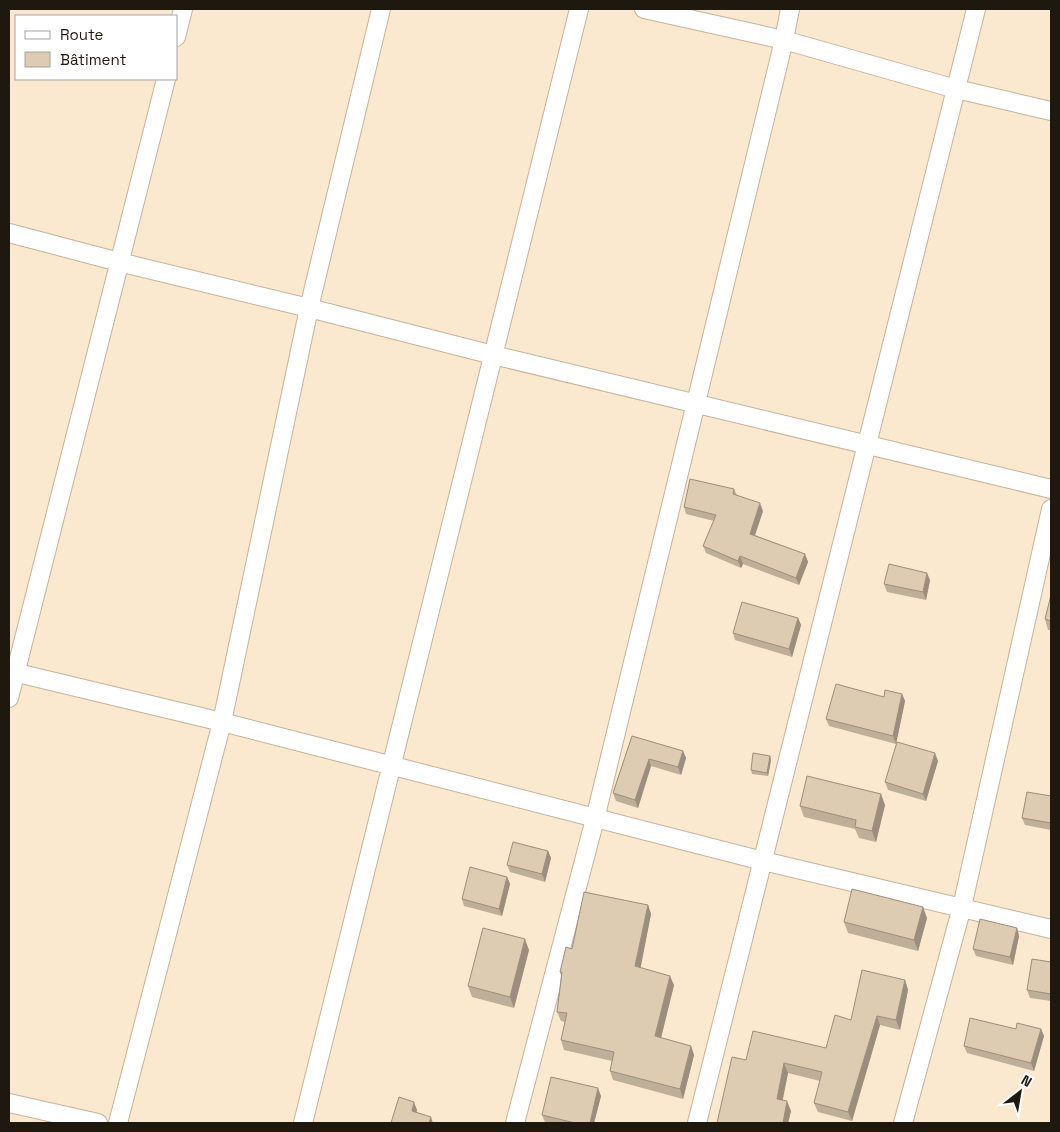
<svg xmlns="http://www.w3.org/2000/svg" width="1060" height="1132" font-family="'Space Grotesk',sans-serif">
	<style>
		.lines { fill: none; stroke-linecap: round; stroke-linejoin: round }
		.street-casing { stroke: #c5b39b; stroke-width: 20 }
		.street { stroke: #fff; stroke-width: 18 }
		.wall { fill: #beaf99 }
		.shaded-wall { fill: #9b8e7d }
		.building { fill: #ddcbb2; stroke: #9b8e7d }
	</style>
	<rect width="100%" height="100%" fill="#fae8cf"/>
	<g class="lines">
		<defs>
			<path id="street" d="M644 9 784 40 956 89 1051 111
				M176 37 183 9
				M9 233 119 262 309 308 493 355 1051 489
				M9 671 222 722 763 861 1051 929
				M9 698 166 79
				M9 1103 98 1123
				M118 1123 222 722 309 308 381 9
				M303 1123 579 9
				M515 1123 595 819 784 40 790 9
				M697 1123 976 9
				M903 1123 962 907 1051 509"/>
		</defs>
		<use href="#street" class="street-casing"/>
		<use href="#street" class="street"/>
	</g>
	<path class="wall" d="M734 489 737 495 763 511 755 535 805 554 808 562 799 585 743 564 741 568 706 553 703 546 714 521 686 514 684 507Z
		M930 580 926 600 887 592 884 584Z
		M1051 595V630H1048L1045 619Z
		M798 618 801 625 792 657 735 640 733 633Z
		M902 694 905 701 896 744 829 726 826 719 884 697Z
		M632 736 683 751 686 758 681 775 651 766 638 808 616 801 613 793Z
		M770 756 771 760 768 776 752 774 751 770Z
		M938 761 926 801 888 790 885 782Z
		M1051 796V830L1025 825 1022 818Z
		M885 805 876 842 859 838 855 829 804 817 800 806Z
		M548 851 551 858 545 882 510 872 507 865Z
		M507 877 510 884 502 916 464 906 462 899Z
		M648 905 651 914 640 968 674 985 661 1038 691 1046 694 1055 683 1099 613 1080 610 1071 612 1061 564 1050 561 1040 565 1022 561 1021 557 1012 561 976 560 972 572 949Z
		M927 918 918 951 848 933 844 922Z
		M1017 928 1019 936 1013 965 976 956 973 949Z
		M529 950 514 1008 472 997 468 986Z
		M1051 962V1001L1030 998 1027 990Z
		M905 980 908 990 900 1030 880 1025 852 1121 818 1112 814 1103 820 1081 788 1073 782 1100 791 1111 788 1123H717L746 1060 826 1048 851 1020Z
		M1016 1029H1041L1044 1036 1034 1071 967 1053 964 1046Z
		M601 1096 594 1123H548L545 1122 542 1115Z"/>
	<path class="shaded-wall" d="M760 503 763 511 753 541 750 534Z
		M805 554 808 562 799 585 796 578Z
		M740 556 743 564 741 568 738 561Z
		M927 573 930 580 926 600 923 592Z
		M798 618 801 625 792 657 789 649Z
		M902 694 905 701 896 744 893 736Z
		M683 751 686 758 681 775 678 767Z
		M935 753 938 761 926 801 923 794Z
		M770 756 771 760 768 776 767 773Z
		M649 759 651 766 638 808 635 800Z
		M881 794 885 805 876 842 872 831Z
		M548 851 551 858 545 882 542 874Z
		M507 877 510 884 502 916 499 909Z
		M648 905 651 914 639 976 635 966Z
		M923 907 927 918 918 951 914 940Z
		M1017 928 1019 936 1013 965 1010 957Z
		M525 939 529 950 514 1008 510 997Z
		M670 976 674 985 659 1046 655 1036Z
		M905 980 908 990 900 1030 896 1020Z
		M877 1016 880 1025 852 1121 848 1112Z
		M1041 1029 1044 1036 1034 1071 1031 1063Z
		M691 1046 694 1055 683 1099 680 1089Z
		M784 1063 788 1073 781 1109 777 1099Z
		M598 1088 601 1096 594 1123H590Z
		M787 1101 791 1111 788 1123H783Z
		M414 1102 417 1110 415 1119 412 1111Z
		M431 1117 433 1123H429Z"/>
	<path class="building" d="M690 479 734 489 733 494 760 503 750 534 805 554 796 578 740 556 738 561 703 546 716 515 684 507Z
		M889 564 927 573 923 592 884 584Z
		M1051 595V621L1045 619Z
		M742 602 798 618 789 649 733 633Z
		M836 684 884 697 885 690 902 694 893 736 826 719Z
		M632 736 683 751 678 767 649 759 635 800 613 793Z
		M897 742 935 753 923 794 885 782Z
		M753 753 770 756 767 773 751 770Z
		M807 776 881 794 872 831 855 827 856 820 800 806Z
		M1027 792 1051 796V823L1022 818Z
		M513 842 548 851 542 874 507 865Z
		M470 867 507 877 499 909 462 899Z
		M852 889 923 907 914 940 844 922Z
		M584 892 648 905 635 966 670 976 655 1036 691 1046 680 1089 610 1071 614 1052 561 1040 567 1013 557 1012 562 972H560L566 947 572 949Z
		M980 919 1017 928 1010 957 973 949Z
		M483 928 525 939 510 997 468 986Z
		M1032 959 1051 962V994L1027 990Z
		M862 970 905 980 896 1020 877 1016 848 1112 814 1103 822 1072 784 1063 777 1099 787 1101 783 1123H717L732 1057 746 1060 753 1031 826 1048 835 1015 851 1020Z
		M970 1018 1016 1029 1017 1023 1041 1029 1031 1063 964 1046Z
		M551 1077 598 1088 590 1123H575L542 1115Z
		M399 1097 414 1102 412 1111 431 1117 429 1123H391Z"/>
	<rect width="1060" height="1132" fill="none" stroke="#1f180f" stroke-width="20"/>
	<rect x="15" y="15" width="162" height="65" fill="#ffffff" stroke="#a5a39f"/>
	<rect x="25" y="31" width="25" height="8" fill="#ffffff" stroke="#a5a39f"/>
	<text x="60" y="40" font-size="15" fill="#1f180f">Route</text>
	<rect x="25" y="52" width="25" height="15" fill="#ddcbb2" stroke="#a5a39f"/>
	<text x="60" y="65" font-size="15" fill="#1f180f">Bâtiment</text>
	<g transform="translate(1020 1092) rotate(31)" stroke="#ffffff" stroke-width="4" paint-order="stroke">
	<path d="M0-4L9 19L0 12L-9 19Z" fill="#1f180f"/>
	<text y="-8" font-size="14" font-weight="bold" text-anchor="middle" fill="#1f180f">N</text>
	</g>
</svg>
